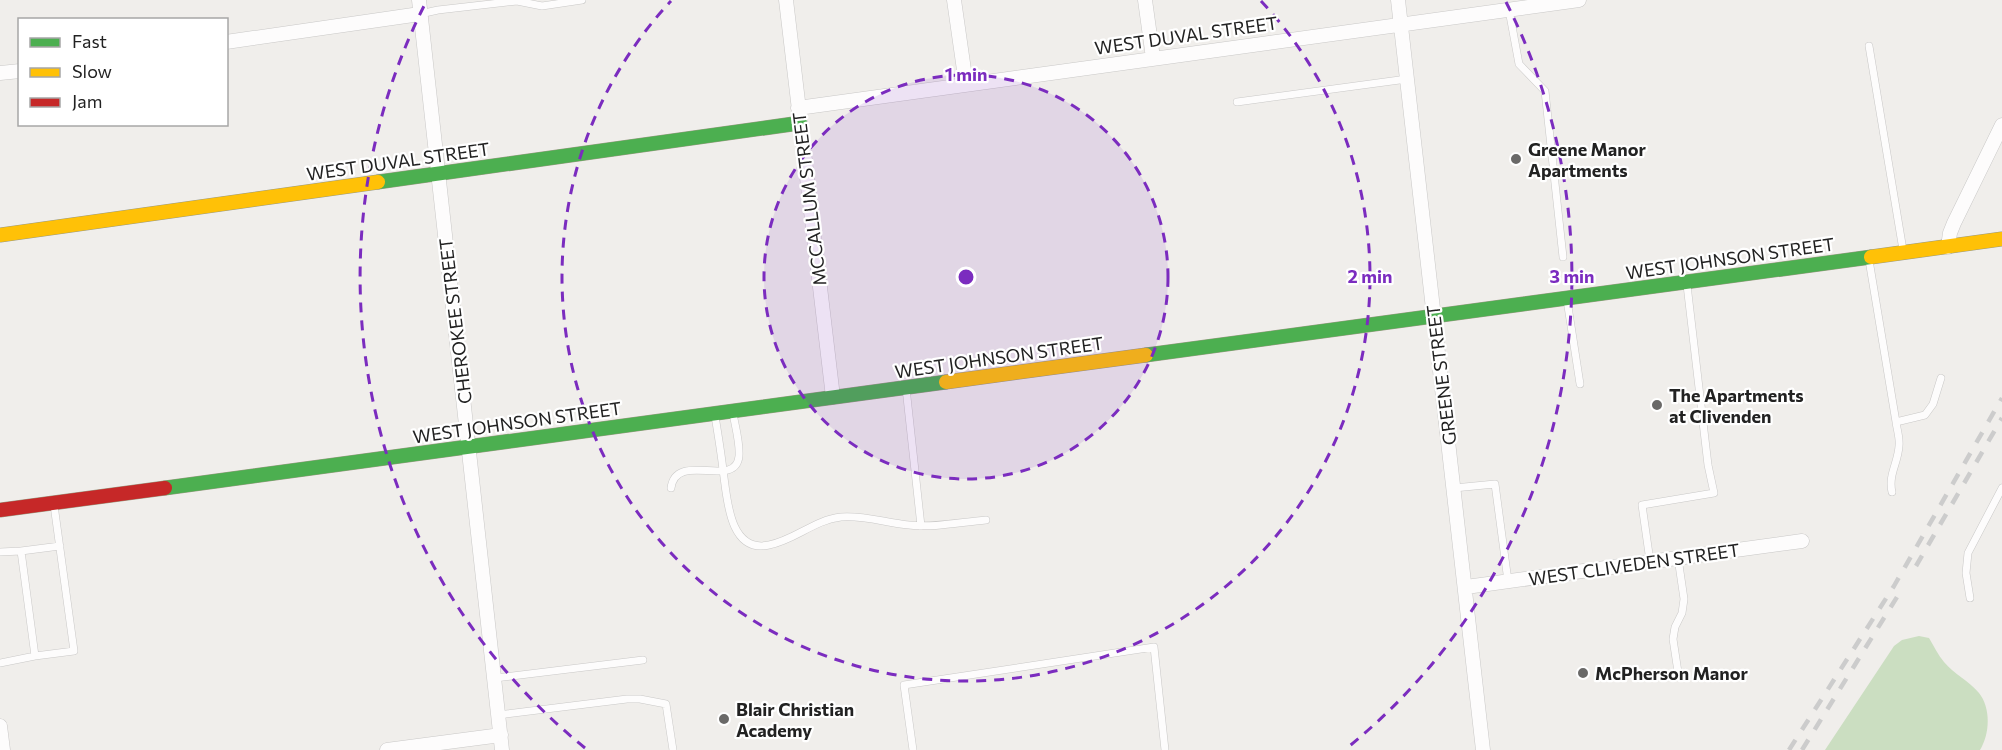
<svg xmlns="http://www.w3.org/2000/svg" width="2002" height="750" font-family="Commissioner,sans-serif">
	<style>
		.forest { fill: #cbdec1 }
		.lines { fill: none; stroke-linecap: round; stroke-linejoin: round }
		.lane-casing { stroke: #c9c8c7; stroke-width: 8 }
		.street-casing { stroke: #c9c8c7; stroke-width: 15 }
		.fast-casing { stroke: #999a82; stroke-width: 15 }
		.slow-casing { stroke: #999a82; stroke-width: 15 }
		.jam-casing { stroke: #999a82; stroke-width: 15 }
		.lane { stroke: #fdfcfc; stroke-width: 7 }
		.street { stroke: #fdfcfc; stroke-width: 14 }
		.fast { stroke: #4caf50; stroke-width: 14 }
		.slow { stroke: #ffc107; stroke-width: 14 }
		.jam { stroke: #c62828; stroke-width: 14 }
		.rail { stroke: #ccc; stroke-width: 4.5; stroke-dasharray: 12 12; stroke-linecap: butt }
		.ring { fill: none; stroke: #7b2cbf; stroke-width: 3; stroke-dasharray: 10 8 }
		.poi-dot { fill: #6a6968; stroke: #fff; stroke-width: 2 }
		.labels { text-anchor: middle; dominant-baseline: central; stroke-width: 4.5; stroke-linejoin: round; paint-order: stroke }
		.street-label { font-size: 18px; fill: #222; stroke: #fff }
		.poi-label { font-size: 18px; font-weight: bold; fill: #222; stroke: #fff; text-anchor: start }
		.centre { fill: #7b2cbf; stroke: #fff; stroke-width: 3 }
		.ring-label { font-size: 18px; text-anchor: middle; font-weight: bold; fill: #7b2cbf; stroke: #fff; stroke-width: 4.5; stroke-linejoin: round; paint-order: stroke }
	</style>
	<rect width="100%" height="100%" fill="#f0eeeb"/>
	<path class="forest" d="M1919 636 1929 638C1934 646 1938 655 1944 662 1954 674 1969 681 1979 693 1991 708 1990 734 1980 750H1825L1894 646 1902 640Z"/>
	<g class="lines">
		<defs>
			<path id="lane" d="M1509 10 1519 64 1545 91 1563 257
				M420 14 438 10 517 1 542 6 582 0
				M1869 46 1903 250
				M1237 102 1407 79
				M1869 260 1896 422 1925 415 1933 404 1941 378
				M1567 300 1580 384
				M906 388 921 526
				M715 416C718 434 721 452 723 470 727 495 728 554 769 545 795 540 814 520 841 517 864 515 886 523 909 525 934 528 961 522 986 520
				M671 488C676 450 736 490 739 456 740 442 735 426 733 413
				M1454 488 1495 484 1508 581
				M1892 492C1888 475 1898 463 1899 446 1900 438 1897 430 1896 422
				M0 552 21 551
				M1650 561 1642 505 1714 493 1708 465 1687 285
				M1970 598 1966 573 1968 553 2002 488
				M35 656 74 651 54 505
				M0 663 35 656 21 551 60 546
				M1678 672 1673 639 1675 627 1682 613 1684 599 1678 558
				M495 678 643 660
				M498 715 627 699H640L666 704 673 750
				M913 750 904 685 1154 647 1165 750"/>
			<path id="street" d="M419 0 502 750
				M786 0 833 397
				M954 0 966 84
				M1145 0 1153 58
				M1398 0 1483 750
				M226 42 420 14
				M0 73 20 71
				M798 108 1579 0
				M1948 247 1950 233 1954 223 2002 125
				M1466 587 1802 541
				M0 726 3 750
				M387 750 501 735"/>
			<path id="fast" d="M378 182 800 123
				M1146 355 1871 257
				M165 488 946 382"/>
			<path id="slow" d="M0 235 378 182
				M1871 257 2002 239
				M946 382 1146 355"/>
			<path id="jam" d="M0 510 165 488"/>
		</defs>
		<use href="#lane" class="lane-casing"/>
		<use href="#street" class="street-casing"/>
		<use href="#fast" class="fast-casing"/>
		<use href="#slow" class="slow-casing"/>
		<use href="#jam" class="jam-casing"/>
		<use href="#lane" class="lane"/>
		<use href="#street" class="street"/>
		<use href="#fast" class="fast"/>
		<use href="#slow" class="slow"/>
		<use href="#jam" class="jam"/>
		<path class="rail" d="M1916 566 2002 418
			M1789 750 1894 586 2002 398
			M1802 750 1897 597"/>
	</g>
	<circle cx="966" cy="277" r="202" fill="#7b2cbf" fill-opacity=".12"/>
	<g class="ring">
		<circle cx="966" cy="277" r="202"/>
		<path d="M1261 1A404 404 0 1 1 671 1"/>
		<path d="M585 748A606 606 0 0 1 426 2M1506 2A606 606 0 0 1 1347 748"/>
	</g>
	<g class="poi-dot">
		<circle cx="1516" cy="159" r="6"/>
		<circle cx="1657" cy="405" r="6"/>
		<circle cx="1583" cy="673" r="6"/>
		<circle cx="724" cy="719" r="6"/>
	</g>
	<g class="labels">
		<g class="street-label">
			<text transform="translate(1186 35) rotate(-8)">WEST DUVAL STREET</text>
			<text transform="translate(398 161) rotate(-8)">WEST DUVAL STREET</text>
			<text transform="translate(809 199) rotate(-97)">MCCALLUM STREET</text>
			<text transform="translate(1730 258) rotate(-8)">WEST JOHNSON STREET</text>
			<text transform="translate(455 321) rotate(-97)">CHEROKEE STREET</text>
			<text transform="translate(999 357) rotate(-8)">WEST JOHNSON STREET</text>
			<text transform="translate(1441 375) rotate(-97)">GREENE STREET</text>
			<text transform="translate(517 422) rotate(-8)">WEST JOHNSON STREET</text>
			<text transform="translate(1634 564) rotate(-8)">WEST CLIVEDEN STREET</text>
		</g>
		<g class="poi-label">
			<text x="1528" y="149">Greene Manor<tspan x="1528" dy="21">Apartments</tspan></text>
			<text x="1669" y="395">The Apartments<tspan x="1669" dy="21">at Clivenden</tspan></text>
			<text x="1595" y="673">McPherson Manor</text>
			<text x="736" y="709">Blair Christian<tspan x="736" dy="21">Academy</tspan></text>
		</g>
	</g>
	<circle cx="966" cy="277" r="9" class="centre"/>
	<g class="ring-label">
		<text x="966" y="81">1 min</text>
		<text x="1370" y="283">2 min</text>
		<text x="1572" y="283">3 min</text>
	</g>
	<rect x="18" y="18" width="210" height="108" fill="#ffffff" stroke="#a7a7a7" stroke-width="1.5"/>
	<rect x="30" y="38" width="30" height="9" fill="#4caf50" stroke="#a7a7a7" stroke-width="1.5"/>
	<text x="72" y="48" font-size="18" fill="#222222">Fast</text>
	<rect x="30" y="68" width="30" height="9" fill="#ffc107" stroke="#a7a7a7" stroke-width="1.5"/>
	<text x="72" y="78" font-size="18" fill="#222222">Slow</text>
	<rect x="30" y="98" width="30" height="9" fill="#c62828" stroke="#a7a7a7" stroke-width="1.5"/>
	<text x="72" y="108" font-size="18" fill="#222222">Jam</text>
</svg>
